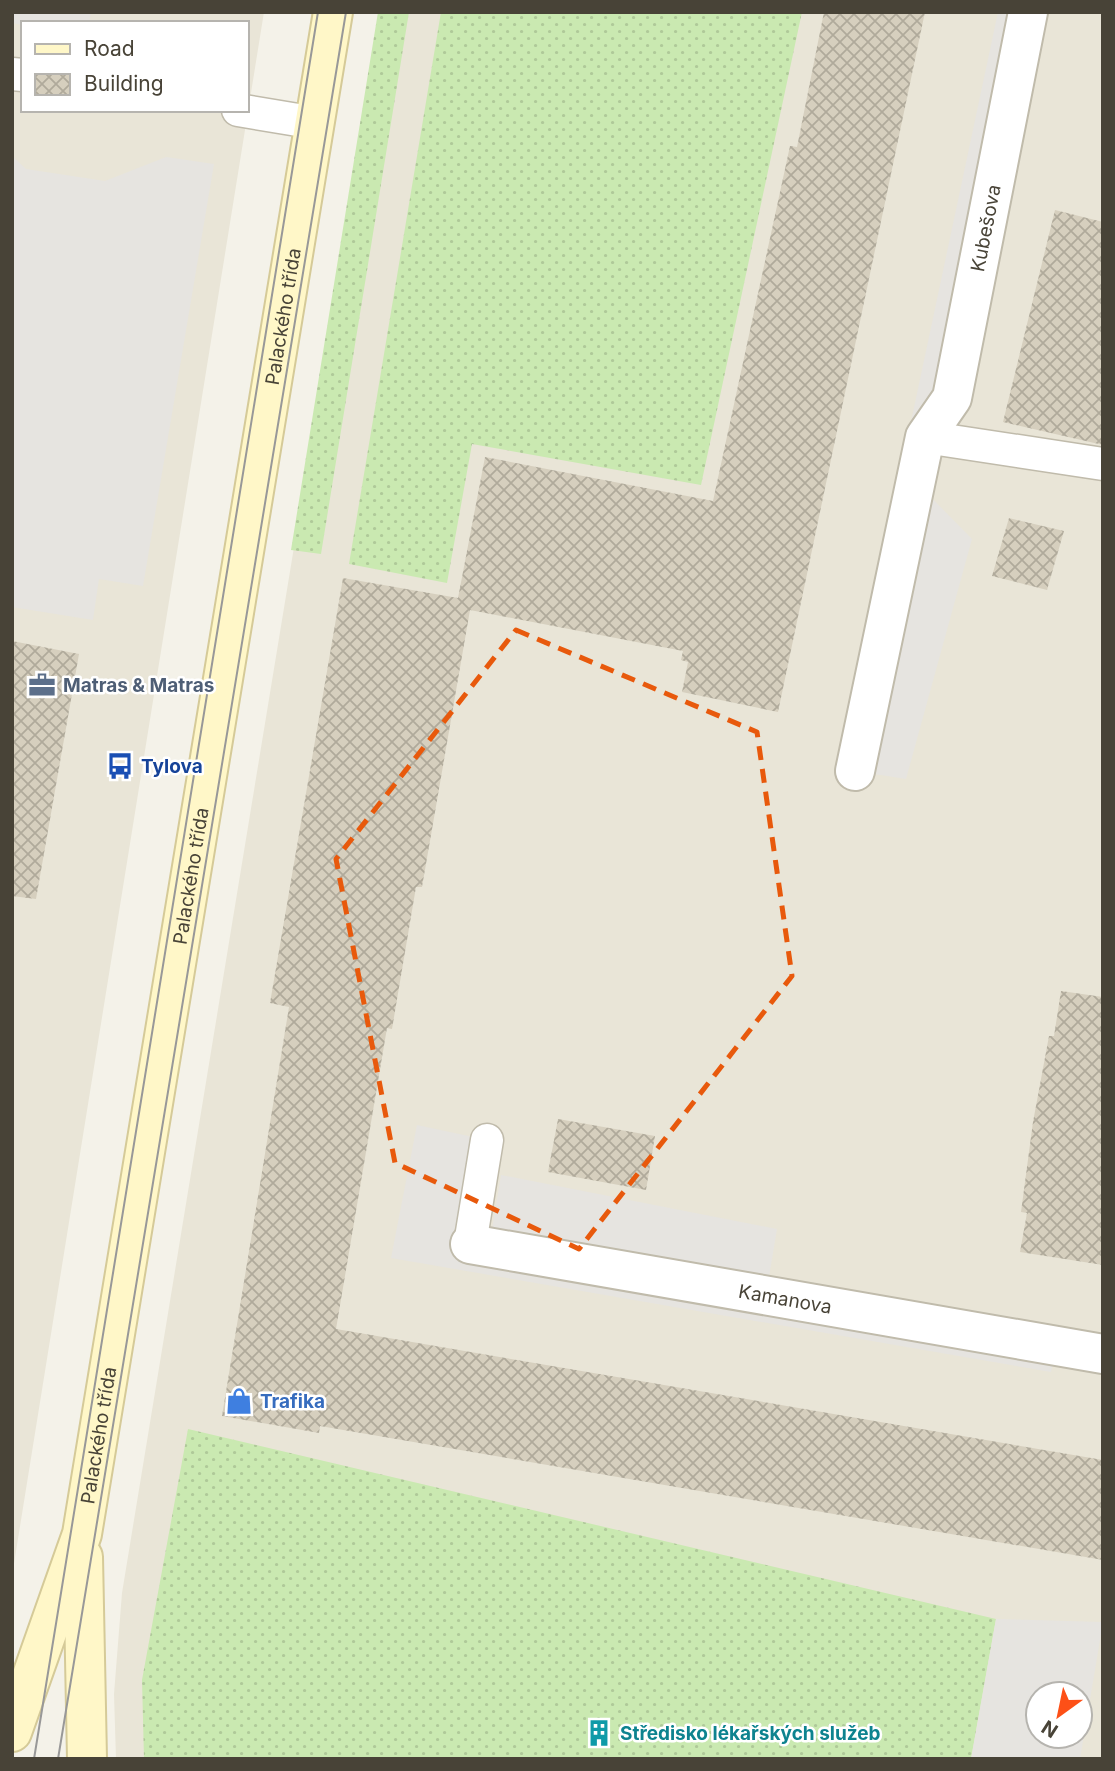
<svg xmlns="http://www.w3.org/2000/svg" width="1115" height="1771" font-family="Inter,sans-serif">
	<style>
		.residential { fill: #e9e5d7; fill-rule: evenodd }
		.grass { fill: url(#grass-dots) }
		.parking { fill: #e6e4e0; fill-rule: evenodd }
		.building { fill: url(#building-cross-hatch) }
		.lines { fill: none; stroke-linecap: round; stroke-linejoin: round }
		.lane-casing { stroke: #c0bbab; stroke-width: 35 }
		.street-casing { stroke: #c0bbab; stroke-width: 42 }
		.secondary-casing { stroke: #d5ca98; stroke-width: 42 }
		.lane { stroke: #fff; stroke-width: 32 }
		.street { stroke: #fff; stroke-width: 38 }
		.secondary { stroke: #fff7c8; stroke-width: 38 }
		.tram { stroke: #989898; stroke-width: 2 }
		.marked { fill: none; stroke: #e8590c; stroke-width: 5; stroke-dasharray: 14 9; stroke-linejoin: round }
		.labels { text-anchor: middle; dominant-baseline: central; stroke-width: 5; stroke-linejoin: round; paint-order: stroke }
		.street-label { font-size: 19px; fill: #484337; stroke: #fff }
		.service-label { font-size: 19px; font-weight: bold; fill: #4e5e75; stroke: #fff; text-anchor: start }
		.transit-label { font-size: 19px; font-weight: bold; fill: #164399; stroke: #fff; text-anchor: start }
		.shop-label { font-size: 19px; font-weight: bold; fill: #366cbe; stroke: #fff; text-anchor: start }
		.culture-label { font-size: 19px; font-weight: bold; fill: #0d838f; stroke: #fff; text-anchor: start }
	</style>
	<defs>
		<pattern id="grass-dots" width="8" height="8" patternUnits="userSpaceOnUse" patternTransform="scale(1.75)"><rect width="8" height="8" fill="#cae9b1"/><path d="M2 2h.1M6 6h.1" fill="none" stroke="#afc999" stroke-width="1.8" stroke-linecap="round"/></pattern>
		<pattern id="building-cross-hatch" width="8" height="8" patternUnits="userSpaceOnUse" patternTransform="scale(1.75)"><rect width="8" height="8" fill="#d6cfbe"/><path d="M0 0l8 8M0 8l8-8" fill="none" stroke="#b0aa9b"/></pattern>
	</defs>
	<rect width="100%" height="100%" fill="#f4f2e9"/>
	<path class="residential" d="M12 12H264L12 1576ZM23 23H247V110H23Z
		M382 12H1103V1759H116L114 1694 122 1593ZM1038 1694H1080V1736H1038Z"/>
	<path class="grass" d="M378 12H409L321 554 291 550Z
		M441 12H802L701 485 472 444 447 583 349 564Z
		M188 1429 996 1619 971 1759H144L142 1680Z"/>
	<path class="parking" d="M12 12H91L89 23 23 25 12 23Z
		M998 12H1019L914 480 972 539 906 779 855 771 843 742Z
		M12 156 26 169 105 181 166 157 214 164 143 586 99 579 93 620 12 607Z
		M417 1125 487 1140 489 1247 501 1175 777 1229 766 1295 1057 1346 1051 1372 391 1258Z
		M996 1619 1103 1622 1080 1759H971ZM1038 1694H1080V1736H1038Z"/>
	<path class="building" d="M824 12H925L778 712 682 692 688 662 681 660 683 651 470 610 422 887H416L392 1029 387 1028 336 1329 1103 1460V1560L320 1426 319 1433 222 1416 289 1007 270 1003 343 578 458 598 485 457 713 501 790 146 797 147Z
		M1055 210 1103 222V445L1003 422Z
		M1009 518 1064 531 1047 590 992 576Z
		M12 641 79 654 36 899 12 896Z
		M1061 991 1103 997V1265L1020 1252 1027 1213 1021 1212 1033 1122 1049 1036H1054Z
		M558 1119 655 1136 646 1190 548 1172Z"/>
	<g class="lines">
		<defs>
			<path id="lane" d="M12 74 23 75
				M238 110 316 123
				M925 437 1103 464
				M470 1244 487 1140"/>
			<g id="street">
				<path id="s1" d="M855 771 925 437 952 398 1028 12"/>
				<path id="s2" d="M470 1244 1103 1354"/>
			</g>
			<g id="secondary">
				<path d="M83 1557 87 1759"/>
				<path id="s3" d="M12 1732 82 1534 333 12"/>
			</g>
		</defs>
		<use href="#lane" class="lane-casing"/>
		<use href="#street" class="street-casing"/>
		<use href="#secondary" class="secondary-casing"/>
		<use href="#lane" class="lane"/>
		<use href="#street" class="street"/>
		<use href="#secondary" class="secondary"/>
		<path class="tram" d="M34 1759 318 12
			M58 1759 346 12"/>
	</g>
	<path class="marked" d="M516 630 757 732 792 976 579 1249 395 1163 336 859Z"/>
	<defs>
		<symbol id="office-bare" viewBox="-9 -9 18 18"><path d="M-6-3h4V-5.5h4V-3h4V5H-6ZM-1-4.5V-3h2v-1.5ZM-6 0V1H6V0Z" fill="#5c6f8a" stroke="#fff" stroke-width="2.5" paint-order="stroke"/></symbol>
		<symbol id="bus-bare" viewBox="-9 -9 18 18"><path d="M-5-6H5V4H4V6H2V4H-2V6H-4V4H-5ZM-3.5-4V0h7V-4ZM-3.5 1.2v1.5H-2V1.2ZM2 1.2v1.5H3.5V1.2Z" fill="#1a4fb4" stroke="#fff" stroke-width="2.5" paint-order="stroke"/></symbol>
		<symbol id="shop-bare" viewBox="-9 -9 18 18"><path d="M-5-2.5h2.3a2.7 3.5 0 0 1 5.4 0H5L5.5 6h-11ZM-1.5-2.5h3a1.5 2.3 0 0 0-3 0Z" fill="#3f7fe0" stroke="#fff" stroke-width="2.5" paint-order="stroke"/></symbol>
		<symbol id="building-bare" viewBox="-9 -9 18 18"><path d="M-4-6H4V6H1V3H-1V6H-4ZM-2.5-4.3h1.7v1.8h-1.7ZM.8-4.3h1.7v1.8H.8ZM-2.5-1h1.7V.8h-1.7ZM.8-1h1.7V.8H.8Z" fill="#0f9aa8" stroke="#fff" stroke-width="2.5" paint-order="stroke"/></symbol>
	</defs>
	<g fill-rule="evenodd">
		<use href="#office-bare" x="23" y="666" width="38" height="38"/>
		<use href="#bus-bare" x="101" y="747" width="38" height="38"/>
		<use href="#shop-bare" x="220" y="1382" width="38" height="38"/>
		<use href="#building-bare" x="580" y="1714" width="38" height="38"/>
	</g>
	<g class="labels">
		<g class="street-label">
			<text stroke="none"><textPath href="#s1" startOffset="562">Kubešova</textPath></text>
			<text stroke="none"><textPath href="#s3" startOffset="1444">Palackého třída</textPath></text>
			<text stroke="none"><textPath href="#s3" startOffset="877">Palackého třída</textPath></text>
			<text stroke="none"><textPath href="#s2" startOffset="320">Kamanova</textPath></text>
			<text stroke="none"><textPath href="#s3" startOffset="310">Palackého třída</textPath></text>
		</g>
		<g class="service-label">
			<text x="63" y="685">Matras &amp; Matras</text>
		</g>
		<g class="transit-label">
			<text x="141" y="766">Tylova</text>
		</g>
		<g class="shop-label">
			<text x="260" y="1401">Trafika</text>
		</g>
		<g class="culture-label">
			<text x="620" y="1733">Středisko lékařských služeb</text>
		</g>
	</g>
	<rect width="1115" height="1771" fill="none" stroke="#484337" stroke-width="28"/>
	<rect x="21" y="21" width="228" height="91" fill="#ffffff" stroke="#b6b4af" stroke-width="2"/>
	<rect x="35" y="44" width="35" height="10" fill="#fff7c8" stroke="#b6b4af" stroke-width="2"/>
	<text x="84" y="56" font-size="21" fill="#484337">Road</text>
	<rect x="35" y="74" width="35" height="21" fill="url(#building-cross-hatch)" stroke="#b6b4af" stroke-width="2"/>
	<text x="84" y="91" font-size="21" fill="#484337">Building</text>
	<g transform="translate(1059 1715) rotate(213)"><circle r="33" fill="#ffffff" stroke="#b6b4af" stroke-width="2"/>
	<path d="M0-5L12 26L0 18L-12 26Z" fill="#fd5017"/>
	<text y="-10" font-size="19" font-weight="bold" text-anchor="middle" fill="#484337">N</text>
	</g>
</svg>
